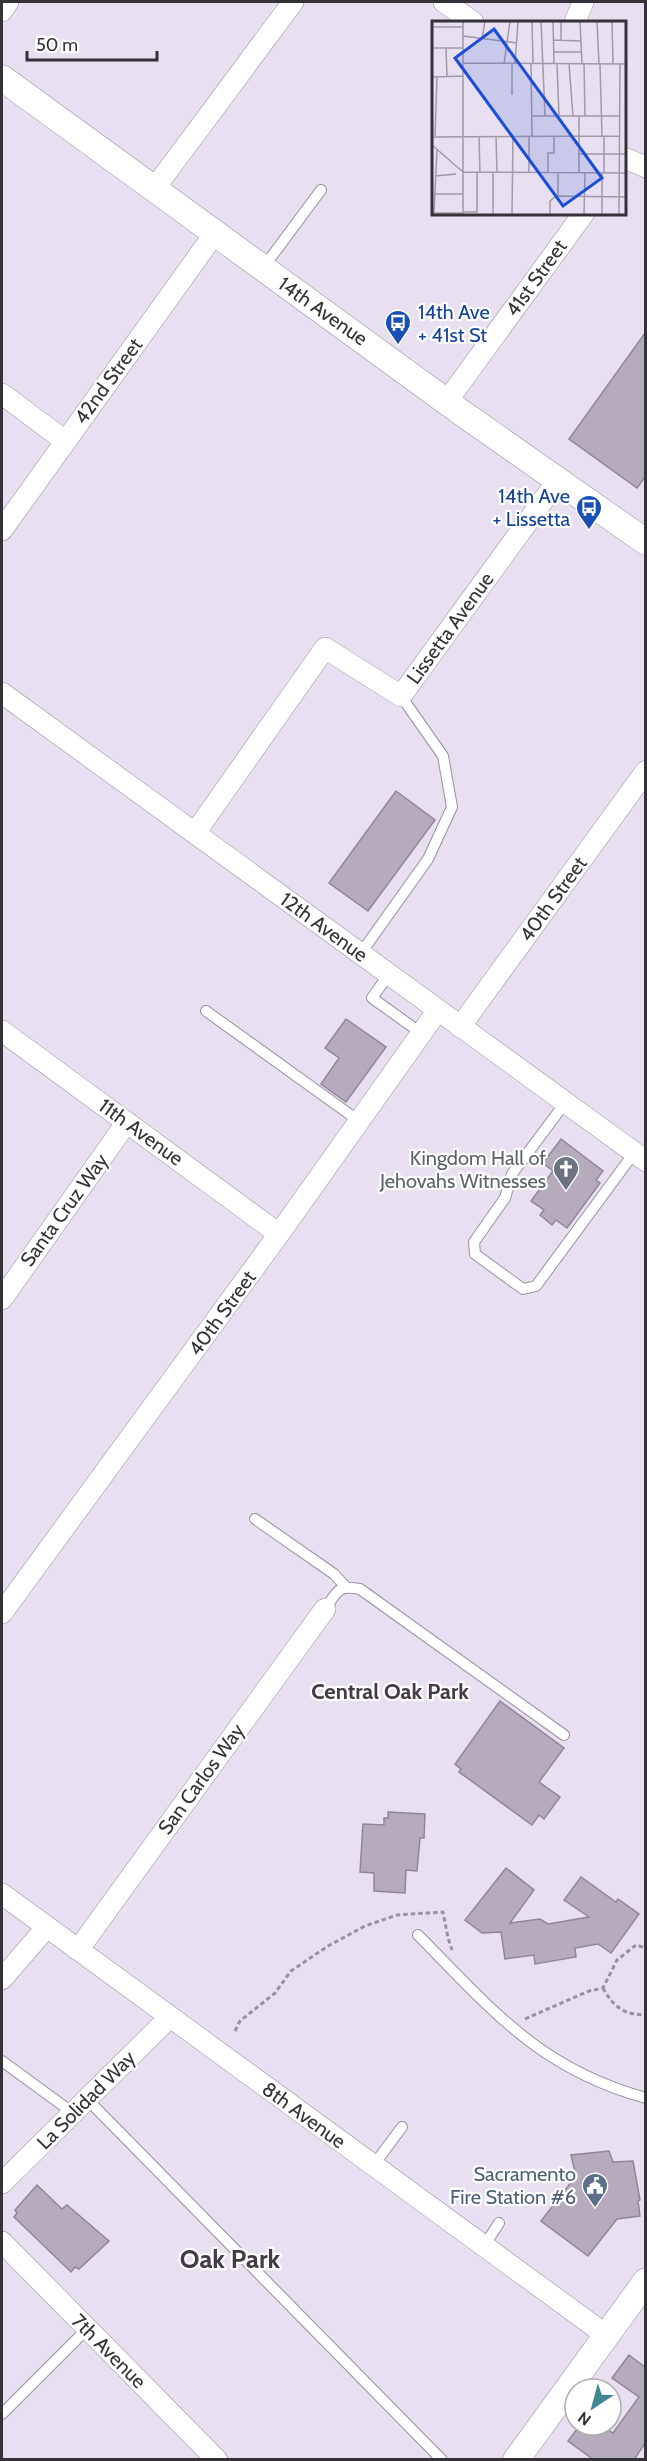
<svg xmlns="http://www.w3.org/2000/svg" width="647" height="2461" font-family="Cabin,sans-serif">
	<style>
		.building { fill: #b5abbc; stroke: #8f8696; stroke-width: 1.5 }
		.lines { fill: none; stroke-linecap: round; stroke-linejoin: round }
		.service-casing { stroke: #988fa0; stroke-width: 12 }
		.minor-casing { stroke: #988fa0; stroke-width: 22 }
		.tertiary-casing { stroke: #988fa0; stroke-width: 27 }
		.path { stroke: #98919e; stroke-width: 3; stroke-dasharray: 4.5 3; stroke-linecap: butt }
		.service { stroke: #fff; stroke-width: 10 }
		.minor { stroke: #fff; stroke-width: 21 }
		.tertiary { stroke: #fff; stroke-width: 26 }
		.labels { text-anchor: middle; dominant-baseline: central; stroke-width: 4.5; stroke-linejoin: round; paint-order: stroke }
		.street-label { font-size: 20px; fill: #353138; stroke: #fff }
		.transit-label { font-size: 20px; fill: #164399; stroke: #fff; text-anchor: start }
		.worship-label { font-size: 20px; fill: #5b616d; stroke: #fff; text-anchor: end }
		.service-label { font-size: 20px; fill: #4e5e75; stroke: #fff; text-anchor: end }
		.quarter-label { font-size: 22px; font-weight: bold; fill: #433b49; stroke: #fff }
		.district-label { font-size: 26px; font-weight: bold; fill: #433b49; stroke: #fff }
		.inset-road { fill: none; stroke: #a099a6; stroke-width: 1.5 }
		.view { fill: #1d4ed8; fill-opacity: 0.15; stroke: #1d4ed8; stroke-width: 3 }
		.inset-edge { fill: none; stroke: #353138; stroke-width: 3 }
	</style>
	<rect width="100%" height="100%" fill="#e8dff0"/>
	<path class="building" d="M645 333V477L637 488 569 439Z
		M396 791 435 820 368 911 329 883Z
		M346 1019 386 1047 346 1102 321 1084 339 1058 325 1048Z
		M561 1139 603 1171 596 1180 600 1183 567 1228 556 1220 552 1225 540 1215 544 1210 531 1201 553 1171 543 1163Z
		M500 1701 564 1748 539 1782 560 1797 544 1819 539 1815 532 1825 459 1772 461 1769 455 1764Z
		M388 1812 425 1814 424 1838H420L417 1871 406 1870 405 1893 374 1891V1873L360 1872 363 1824 384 1825V1818H388Z
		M506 1868 534 1890 510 1923 540 1919 548 1924 589 1917 564 1900 581 1877 616 1902 618 1899 639 1914 611 1953 598 1944 575 1948 576 1957 535 1964 534 1955 505 1959 501 1932 482 1933 465 1920Z
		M609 2151 613 2162 633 2161 640 2200 638 2201 640 2216 617 2219 588 2256 541 2221 576 2176 571 2155Z
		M37 2185 62 2209 67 2205 109 2241 79 2269 75 2267 71 2272 14 2217 17 2213 15 2210Z
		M629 2355 645 2367V2443L634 2460H594L568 2441 580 2425H601L613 2433 639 2397 612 2378Z"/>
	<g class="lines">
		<defs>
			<path id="service" d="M263 268 321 190
				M361 953 428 859 452 807 443 756 401 696
				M389 974 372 998 421 1033
				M206 1011 359 1121
				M565 1103 512 1174 505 1198 474 1242 475 1254 523 1289 536 1286 634 1153
				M255 1519 334 1574 345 1586
				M325 1609C338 1591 337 1585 360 1589L564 1735
				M418 1935C492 2010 540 2069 646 2098
				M2 2061 73 2113
				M87 2099 442 2460
				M373 2166 402 2127
				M484 2246 499 2223
				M2 2414 87 2329"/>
			<path id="minor" d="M444 2 473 22
				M2 11 8 2
				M575 22 583 2
				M624 158 646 167
				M154 189 293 2
				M2 394 65 441
				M447 401 584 213
				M2 530 215 233
				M2 693 646 1161
				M195 833 325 648 401 696 558 480
				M460 1027 646 771
				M2 1031 279 1234
				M2 1299 127 1122
				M2 1613 279 1234 438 1010
				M2 1894 606 2335
				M78 1950 325 1609
				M2 1979 47 1927
				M2 2183 170 2017
				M2 2242 217 2460"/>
			<path id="tertiary" d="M2 78 462 413 646 542
				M516 2460 646 2281"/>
		</defs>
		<use href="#service" class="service-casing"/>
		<use href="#minor" class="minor-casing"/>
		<use href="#tertiary" class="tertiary-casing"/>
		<path class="path" d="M603 1988C612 2005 625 2017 646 2014
			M525 2019 589 1991 603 1988 617 1960 636 1945 646 1948
			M235 2031 240 2021 275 1993 291 1971 328 1946 365 1926 397 1915 443 1912 448 1938 452 1950"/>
		<use href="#service" class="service"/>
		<use href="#minor" class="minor"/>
		<use href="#tertiary" class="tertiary"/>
	</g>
	<defs>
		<symbol id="bus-pin" viewBox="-11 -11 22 30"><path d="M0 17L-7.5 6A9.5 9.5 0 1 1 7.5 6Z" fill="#1a4fb4" stroke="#fff"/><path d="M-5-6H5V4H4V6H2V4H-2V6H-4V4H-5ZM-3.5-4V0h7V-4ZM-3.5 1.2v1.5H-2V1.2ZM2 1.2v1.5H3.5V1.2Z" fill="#fff"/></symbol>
		<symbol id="church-pin" viewBox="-11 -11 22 30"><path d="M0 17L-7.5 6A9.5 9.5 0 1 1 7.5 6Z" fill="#6b7280" stroke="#fff"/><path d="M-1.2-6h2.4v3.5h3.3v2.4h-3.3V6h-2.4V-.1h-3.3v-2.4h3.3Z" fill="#fff"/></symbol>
		<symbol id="civic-pin" viewBox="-11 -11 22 30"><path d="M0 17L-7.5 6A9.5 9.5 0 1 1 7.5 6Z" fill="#5c6f8a" stroke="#fff"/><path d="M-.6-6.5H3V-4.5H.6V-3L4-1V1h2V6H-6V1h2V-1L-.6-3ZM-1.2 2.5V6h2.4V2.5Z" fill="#fff"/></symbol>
	</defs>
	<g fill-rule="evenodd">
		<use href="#bus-pin" x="383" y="308" width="30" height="40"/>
		<use href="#bus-pin" x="574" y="493" width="30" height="40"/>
		<use href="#church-pin" x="551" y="1154" width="30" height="40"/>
		<use href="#civic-pin" x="580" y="2171" width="30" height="40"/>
	</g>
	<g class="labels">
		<g class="street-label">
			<text transform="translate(536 278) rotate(-54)">41st Street</text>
			<text transform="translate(323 311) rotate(35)">14th Avenue</text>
			<text transform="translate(108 381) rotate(-54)">42nd Street</text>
			<text transform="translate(450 628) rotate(-54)">Lissetta Avenue</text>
			<text transform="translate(553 899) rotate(-54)">40th Street</text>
			<text transform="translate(324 927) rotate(36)">12th Avenue</text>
			<text transform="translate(141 1132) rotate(36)">11th Avenue</text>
			<text transform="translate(64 1210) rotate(-54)">Santa Cruz Way</text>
			<text transform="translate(222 1313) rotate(-54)">40th Street</text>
			<text transform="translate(201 1779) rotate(-54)">San Carlos Way</text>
			<text transform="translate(86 2100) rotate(-45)">La Solidad Way</text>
			<text transform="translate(304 2115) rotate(36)">8th Avenue</text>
			<text transform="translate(109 2351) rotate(45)">7th Avenue</text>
		</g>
		<g class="transit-label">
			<text x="418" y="312">14th Ave<tspan x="418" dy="23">+ 41st St</tspan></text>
			<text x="570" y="496" text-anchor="end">14th Ave<tspan x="570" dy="23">+ Lissetta</tspan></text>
		</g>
		<g class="worship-label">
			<text x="546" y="1158">Kingdom Hall of<tspan x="546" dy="23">Jehovahs Witnesses</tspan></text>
		</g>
		<g class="service-label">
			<text x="576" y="2174">Sacramento<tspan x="576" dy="23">Fire Station #6</tspan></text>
		</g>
		<g class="quarter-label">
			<text x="390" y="1691">Central Oak Park</text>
		</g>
		<g class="district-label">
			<text x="230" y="2259">Oak Park</text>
		</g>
	</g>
	<g transform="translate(432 21)">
		<rect width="194" height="194" fill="#e8dff0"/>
		<path class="inset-road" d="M100 0 101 43M109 0 113 95M121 0 122 43M129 0V20M148 0 150 43M165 0 167 43M180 0 181 43M0 6H31M31 15 85 22M50 18 53 0M122 19 149 20M0 27H31M14 27 15 56M122 31H149M31 42 194 43M72 43 78 0M80 43V74M83 43 86 0M99 43 100 115M125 43 127 95M137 43 141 95M152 43 153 95M168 43 170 115M0 56 31 55M99 95H188M147 95V152M3 115 5 56M47 115 48 152M64 115 65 152M172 115V152M0 116 188 115M0 124 31 151M147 133H194M31 151 194 152M61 152V193M97 152V115M116 152V132H122V115M170 152V193M3 155 24 153M2 173H31M126 175V152M31 191H45V152M0 192H31M2 192 5 129M31 193V0M80 193 81 115M118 193V180L124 175 194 176M152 193 153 152M187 193 188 43"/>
		<path class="view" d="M62 8 170 157 131 185 23 37Z"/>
		<rect width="194" height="194" class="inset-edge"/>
	</g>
	<rect width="647" height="2461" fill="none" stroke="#353138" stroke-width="6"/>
	<g transform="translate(593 2407) rotate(216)"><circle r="28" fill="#ffffff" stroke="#aeadaf" stroke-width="1.5"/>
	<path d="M0-4.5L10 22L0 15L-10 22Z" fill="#428892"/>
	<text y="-9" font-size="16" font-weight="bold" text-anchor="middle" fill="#353138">N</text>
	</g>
	<path d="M27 51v9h130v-9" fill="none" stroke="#353138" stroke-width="3"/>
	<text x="36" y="51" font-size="18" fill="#353138" stroke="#ffffff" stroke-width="4.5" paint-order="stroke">50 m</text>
</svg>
